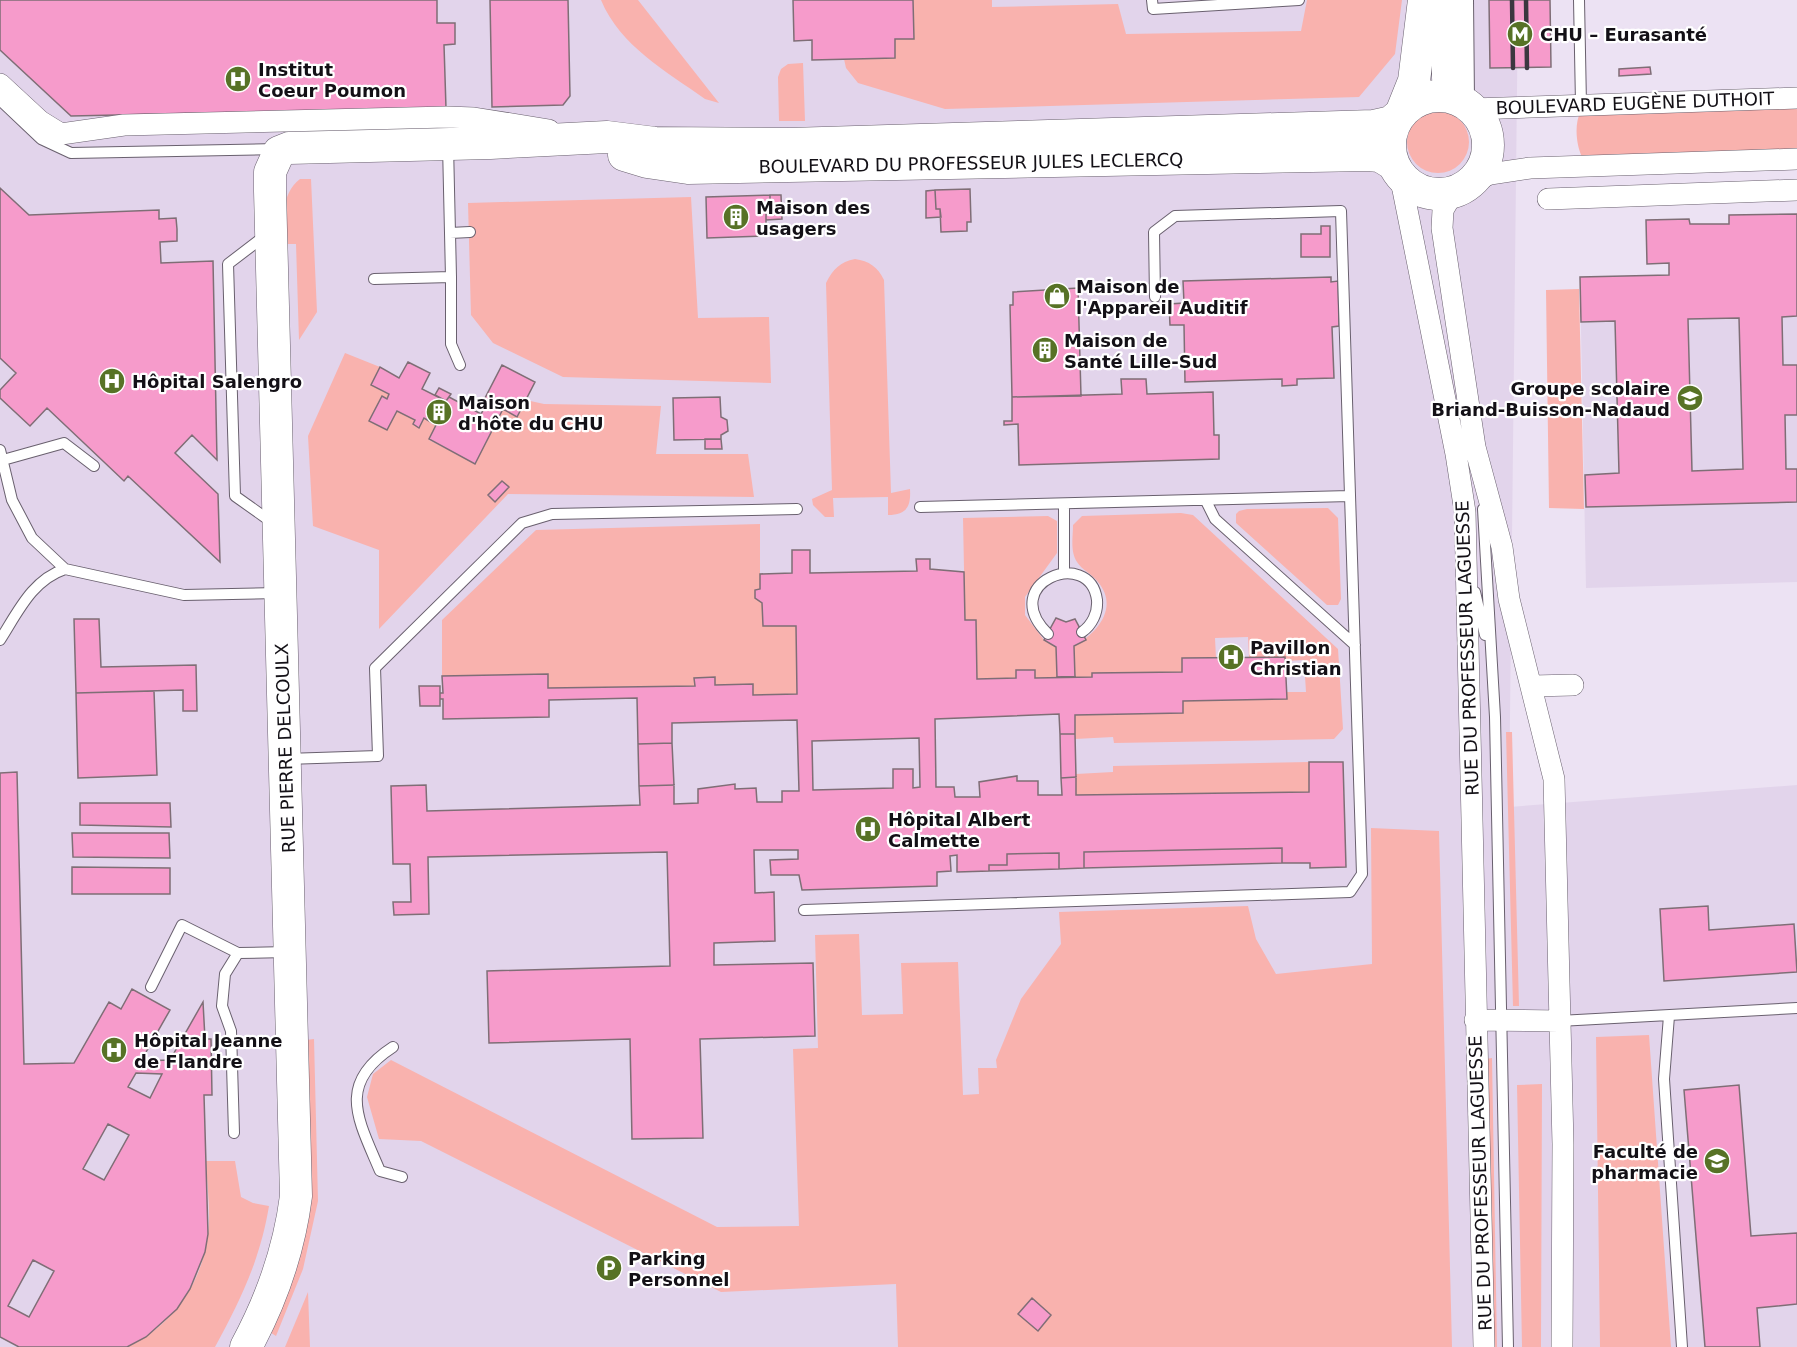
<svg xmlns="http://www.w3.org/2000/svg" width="1797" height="1347" font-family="'DejaVu Sans',sans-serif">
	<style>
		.built { fill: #e2d4eb }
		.green { fill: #f9b2ae }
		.building { fill: #f69bcb; stroke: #7f6e76; stroke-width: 1.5; fill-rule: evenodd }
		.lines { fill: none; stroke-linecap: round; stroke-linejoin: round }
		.lane-casing { stroke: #69606e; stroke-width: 12 }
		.street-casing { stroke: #69606e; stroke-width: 22 }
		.secondary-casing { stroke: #69606e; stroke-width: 33 }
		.lane { stroke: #fff; stroke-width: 10 }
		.street { stroke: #fff; stroke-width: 21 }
		.secondary { stroke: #fff; stroke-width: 32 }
		.rail { stroke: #3b373f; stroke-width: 4.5 }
		.labels { text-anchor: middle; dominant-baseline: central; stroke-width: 4.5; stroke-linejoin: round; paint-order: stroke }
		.poi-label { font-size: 18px; font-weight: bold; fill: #131016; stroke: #fff; text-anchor: start }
		.street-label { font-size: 18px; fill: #131016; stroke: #fff }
	</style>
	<rect width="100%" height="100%" fill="#ece2f3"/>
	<path class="built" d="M0 0H1518L1509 807 1797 785V1347H0Z
		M1797 214V582L1586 588 1580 277 1669 275 1668 263 1647 264 1646 220 1689 219 1690 224H1729V215Z"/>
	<path class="green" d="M601 0H638L719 103 705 99C666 71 620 46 601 0Z
		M913 0H992V7L1118 4 1126 34 1301 31 1307 0H1402L1395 54 1359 97 945 109 858 83 846 68 844 59 895 58V39L914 38Z
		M803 63 805 121H779L778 77 781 69 788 64Z
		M1797 105V151L1582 157C1576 145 1574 123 1581 111Z
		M1407 142a31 31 0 1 1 62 0a31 31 0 1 1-62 0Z
		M300 179H311L317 312 299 340 296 244H283C284 219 280 195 300 179Z
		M691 197 698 318 769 317 771 383 563 377 493 343 471 315 468 203Z
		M855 259C869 261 878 267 884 280L891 493 910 489C911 506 907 515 888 515V497L833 498 834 517H825L813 505 812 499 832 490 826 283C833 269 840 262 855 259Z
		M1579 289 1584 509 1549 508 1546 290Z
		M345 353 380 367 371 385 389 394 387 399 382 397 397 411 415 420 413 424 419 427 424 418 436 425 429 440 475 463 503 409 517 417 526 400 544 404 661 406 656 454H748L754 497 508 494 379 629V550L313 526 308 436Z
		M1328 508 1338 518 1341 599 1338 605H1327L1236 523V514L1239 511 1247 509Z
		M1181 513 1193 515 1338 649 1343 729 1334 739 1114 743 1113 737 1075 739V715L1183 713V701L1287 699V692H1306L1304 660 1286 661 1285 657H1249L1248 637 1215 638 1216 658 1182 672 1092 673V677H1075L1074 646C1098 633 1119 607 1098 582 1092 574 1082 570 1077 562 1070 551 1073 538 1073 525L1082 516Z
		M1048 516 1057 521V553L1025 597V615L1044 640 1056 647 1057 677 1035 678V670H1016V678L977 679 976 620H965L963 518Z
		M760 524V589L755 590V598L762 603 763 626H796L797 694 753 695V684L715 685 714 677 695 678V686L548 688V674L442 676V620L536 530Z
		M1506 732H1512L1519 1006H1513Z
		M1309 762V792L1076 795V774L1113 772V766Z
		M1371 828 1439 831 1452 1347H898L896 1284 721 1292 421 1141 379 1139 367 1097 373 1074 391 1060 717 1227 799 1226 793 1049 818 1048 815 935 859 934 862 1015 903 1014 901 963 958 962 963 1095 979 1094 978 1068H997L996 1060 1021 999 1061 944 1059 912 1248 906 1256 939 1276 974 1372 964Z
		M1649 1035 1671 1347H1600L1596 1037Z
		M314 1039 318 1201 303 1269 276 1336 268 1331 306 1040Z
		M1492 1058 1497 1347H1491L1485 1059Z
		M1542 1084 1541 1347H1522L1517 1085Z
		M206 1161H235L241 1197 253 1203 269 1206C260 1260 241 1299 215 1347H127C171 1327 202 1284 208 1235 211 1212 207 1185 206 1161Z
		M308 1292 310 1347H285Z"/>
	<path class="building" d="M0 0H437V23H455V44L444 45 446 108 71 116 0 50Z
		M490 0H568L570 96 563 105 492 107Z
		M793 0H913L914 39H895V58L812 60V40L794 41Z
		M1489 0H1550L1551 67 1490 68Z
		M1650 67 1651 74 1619 76V69Z
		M0 188 29 215 159 210V219L176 218 177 229V241L160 242 161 263 213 261 217 460 192 435 175 453 218 494 220 562 128 476 124 481 47 408 30 426 0 398V390L16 373 0 358Z
		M970 189 971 222H967V231L941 232 940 209H936L935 190Z
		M935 190 936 209H940L941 217 926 218V191Z
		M770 195H781L782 219 766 220V214H770Z
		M770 195V214H766V236L707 238 706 197Z
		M1797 214V316L1782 317 1783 365H1797V415H1785L1786 469H1797V502L1586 507 1585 475 1619 473 1615 321 1581 322 1580 277 1669 275V263L1647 264 1646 220 1689 219 1690 224H1729V215ZM1739 318 1743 469 1692 471 1688 319Z
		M1321 226H1330V257H1301V234H1321Z
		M1331 277V282L1338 281 1339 326 1332 327 1334 378 1297 379V385L1282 386V379L1185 382 1184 325H1170L1169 304 1184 303 1183 281Z
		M1078 288 1081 396 1012 397 1010 305H1013V292Z
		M408 362 430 373 422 389 446 401 449 397 481 414 488 402 484 400 502 365 535 382 517 417 503 409 475 464 429 439 436 425 424 418 419 428 413 424 415 420 397 411 387 430 369 421 382 396 387 399 389 394 371 385 380 367 399 378Z
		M1121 379H1146L1147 394 1213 392 1214 435H1219V459L1019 465 1018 424 1004 425V421H1012V397L1122 394Z
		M439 388 451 394 446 401 435 395Z
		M720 397 721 417 727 420 728 431 721 435V439L674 440 673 398Z
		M705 439H721L722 449H705Z
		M502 481 509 487 495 502 488 495Z
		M792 550H810V573L917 571 916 559H930V569L964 572 965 620H976L977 679 1016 678V670H1035V678L1092 677V673L1182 672V658L1285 657 1287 699 1183 701V713L1075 715V734H1060L1059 714 935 719 936 787H954L955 797H980L979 782 1017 776V781H1038V795H1062L1061 778 1076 777V795L1309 792V762H1343L1346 867 1310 868V863H1282V848L1084 852V868L1059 869V853L1007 854V865H989V871L957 872V855L950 856 951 871 937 872V886L802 890 799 875H771L770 860 798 859V850H754L755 893 774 892 775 941 714 943V965L813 963 815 1036 700 1039 703 1138 632 1139 630 1039 489 1043 487 971 670 966 667 852 428 857 429 914 394 915 393 902H411L410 864H393L391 786 426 785 427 811 640 805 639 786 674 785V804L698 803V789L735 784V789L756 788 757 802H782V791H799L797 720 672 723V743L638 744 637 698 549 700V717L443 719V699H440V693H443L442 676 548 674V688L695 686 694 678 715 677V685L753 684V695L797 694 796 626H763L762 603 755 598V590L760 589V574L792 573ZM919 738 920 787 913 788V769H893V788L813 790 812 741Z
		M1056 618 1066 622 1075 619 1086 640 1074 646 1075 677H1057L1056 647 1044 640Z
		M74 619H99L101 667 196 665 197 711H183V690L76 693Z
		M419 686H440V706H420Z
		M154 691 157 775 78 778 76 693Z
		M1060 734H1075L1076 777 1061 778Z
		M672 743 674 785 639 786 638 744Z
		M17 772 24 1064 74 1063 109 1002 121 1009 132 989 170 1010 141 1061 170 1060 203 1002 205 1039H211L212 1095H204L208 1234 205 1252 190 1289 177 1309 146 1337 127 1347H19L0 1337V773ZM136 1073 162 1074 150 1098 128 1087ZM108 1124 129 1135 104 1180 83 1169ZM33 1260 54 1271 29 1317 8 1306Z
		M80 803H170L171 827 80 825Z
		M72 833H169L170 858 73 857Z
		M1282 848V863L1084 868V852Z
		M1059 853V869L989 871V865H1007V854Z
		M72 867 170 868V894H72Z
		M1708 906 1709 930 1794 924 1797 972 1664 981 1660 909Z
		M1739 1085 1751 1236 1797 1233V1304L1757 1308 1760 1347H1705L1684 1090Z
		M1032 1298 1051 1315 1038 1331 1018 1314Z"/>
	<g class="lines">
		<defs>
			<path id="lane" d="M1152 0 1153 9 1299 0
				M1468 0 1469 99
				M1579 0 1581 104
				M0 100 41 139 71 153 277 149
				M448 145 451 277
				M450 233 470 232
				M266 235 228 264 235 496 273 523
				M374 279 451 277V344L460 365
				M0 450 12 500 32 538 65 569
				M3 460 64 443 94 466
				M1206 501 1215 519 1355 645
				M920 507 1350 496
				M1483 509 1495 717 1508 1347
				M1064 572V504
				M1475 592 1485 635
				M1048 634C996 583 1090 546 1097 600 1098 613 1092 625 1082 632
				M0 640C18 612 32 580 65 569L184 595 277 593
				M286 759 378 756 375 668 522 523 552 514 797 509
				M804 910 1350 892 1362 874 1341 211 1175 216 1154 232 1155 297
				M151 987 182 925 238 953
				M1669 1016 1664 1079 1682 1347
				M1559 1021 1797 1008
				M393 1047C336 1084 358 1119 380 1171L402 1177
				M234 1133 231 1031 222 1006 225 974 238 953 287 952"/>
			<path id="street" d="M0 84 40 121 61 134 124 125 447 117 474 118 549 130
				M1473 109 1797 98
				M1400 175 1456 454 1465 512 1484 1347
				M1470 183 1490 174 1530 168 1797 159
				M1454 191 1443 210 1442 228 1475 447 1502 547 1509 599 1554 779 1563 1144 1562 1347
				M1548 199 1797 190
				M1533 686 1573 685
				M1475 1020 1559 1021"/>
			<path id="secondary" d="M1448 0V78L1451 88 1461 100
				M1390 145a49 49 0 1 1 98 0a49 49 0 1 1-98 0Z
				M1402 111 1414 81 1424 0
				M624 155 647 162 688 168 1367 155 1380 156 1393 164
				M246 1347C272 1299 289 1251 296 1196L270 191V172L279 152 289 148 490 143 607 137 655 143 790 144 1373 126 1391 122 1398 116"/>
		</defs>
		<use href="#lane" class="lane-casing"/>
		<use href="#street" class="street-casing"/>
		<use href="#secondary" class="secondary-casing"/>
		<use href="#lane" class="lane"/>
		<use href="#street" class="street"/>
		<use href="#secondary" class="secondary"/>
		<path class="rail" d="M1512 0 1513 68
			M1526 0 1527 68"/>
	</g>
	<defs>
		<symbol id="metro-disc" viewBox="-11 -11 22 22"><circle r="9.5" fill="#577226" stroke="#fff"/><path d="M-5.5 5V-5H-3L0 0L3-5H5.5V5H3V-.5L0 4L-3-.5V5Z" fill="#fff"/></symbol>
		<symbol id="hospital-disc" viewBox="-11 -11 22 22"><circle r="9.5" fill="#577226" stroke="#fff"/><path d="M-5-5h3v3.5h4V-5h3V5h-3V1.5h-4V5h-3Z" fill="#fff"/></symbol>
		<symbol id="building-disc" viewBox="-11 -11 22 22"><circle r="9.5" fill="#577226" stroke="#fff"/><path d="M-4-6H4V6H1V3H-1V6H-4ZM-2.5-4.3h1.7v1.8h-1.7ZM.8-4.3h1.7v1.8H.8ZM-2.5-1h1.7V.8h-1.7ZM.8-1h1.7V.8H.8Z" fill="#fff"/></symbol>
		<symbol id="shop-disc" viewBox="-11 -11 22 22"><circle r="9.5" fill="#577226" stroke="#fff"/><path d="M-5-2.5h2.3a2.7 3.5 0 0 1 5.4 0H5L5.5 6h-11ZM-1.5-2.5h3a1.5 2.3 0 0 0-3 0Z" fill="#fff"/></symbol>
		<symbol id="school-disc" viewBox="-11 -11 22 22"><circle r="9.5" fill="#577226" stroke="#fff"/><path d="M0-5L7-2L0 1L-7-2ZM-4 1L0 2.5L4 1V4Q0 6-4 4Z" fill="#fff"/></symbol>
		<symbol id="university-disc" viewBox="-11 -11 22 22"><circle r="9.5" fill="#577226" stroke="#fff"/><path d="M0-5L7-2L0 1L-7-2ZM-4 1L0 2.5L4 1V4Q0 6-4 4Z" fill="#fff"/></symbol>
		<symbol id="parking-disc" viewBox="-11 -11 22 22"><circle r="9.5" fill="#577226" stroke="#fff"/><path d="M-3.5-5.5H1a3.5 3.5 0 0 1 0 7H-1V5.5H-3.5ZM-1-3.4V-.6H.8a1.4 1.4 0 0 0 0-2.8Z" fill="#fff"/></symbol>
	</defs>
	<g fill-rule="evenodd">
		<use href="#metro-disc" x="1505" y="19" width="30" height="30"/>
		<use href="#hospital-disc" x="223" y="64" width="30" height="30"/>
		<use href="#building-disc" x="721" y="202" width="30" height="30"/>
		<use href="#shop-disc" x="1042" y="281" width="30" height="30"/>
		<use href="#building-disc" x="1030" y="335" width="30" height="30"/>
		<use href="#hospital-disc" x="97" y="366" width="30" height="30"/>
		<use href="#school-disc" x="1675" y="383" width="30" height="30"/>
		<use href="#building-disc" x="424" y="397" width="30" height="30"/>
		<use href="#hospital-disc" x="1216" y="642" width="30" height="30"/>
		<use href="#hospital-disc" x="853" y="814" width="30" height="30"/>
		<use href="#hospital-disc" x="99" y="1035" width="30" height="30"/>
		<use href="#university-disc" x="1702" y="1146" width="30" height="30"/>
		<use href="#parking-disc" x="594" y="1253" width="30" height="30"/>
	</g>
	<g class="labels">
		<g class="poi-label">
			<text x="1540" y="34">CHU – Eurasanté</text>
			<text x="258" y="69">Institut<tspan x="258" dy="21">Coeur Poumon</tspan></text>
			<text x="756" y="207">Maison des<tspan x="756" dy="21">usagers</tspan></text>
			<text x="1076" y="286">Maison de<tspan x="1076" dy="21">l'Appareil Auditif</tspan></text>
			<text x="1064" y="340">Maison de<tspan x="1064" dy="21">Santé Lille-Sud</tspan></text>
			<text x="132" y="381">Hôpital Salengro</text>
			<text x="1670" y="388" text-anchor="end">Groupe scolaire<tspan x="1670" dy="21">Briand-Buisson-Nadaud</tspan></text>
			<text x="458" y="402">Maison<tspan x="458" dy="21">d'hôte du CHU</tspan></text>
			<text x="1250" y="647">Pavillon<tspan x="1250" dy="21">Christian</tspan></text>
			<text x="888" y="819">Hôpital Albert<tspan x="888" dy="21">Calmette</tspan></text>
			<text x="134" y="1040">Hôpital Jeanne<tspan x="134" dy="21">de Flandre</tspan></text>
			<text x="1698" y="1151" text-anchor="end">Faculté de<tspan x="1698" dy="21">pharmacie</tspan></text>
			<text x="628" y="1258">Parking<tspan x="628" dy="21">Personnel</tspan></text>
		</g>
		<g class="street-label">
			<text transform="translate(1635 103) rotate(-2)">BOULEVARD EUGÈNE DUTHOIT</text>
			<text transform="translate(971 163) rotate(-1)">BOULEVARD DU PROFESSEUR JULES LECLERCQ</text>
			<text transform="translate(1467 648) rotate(-92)">RUE DU PROFESSEUR LAGUESSE</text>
			<text transform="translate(285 748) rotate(-92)">RUE PIERRE DELCOULX</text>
			<text transform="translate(1480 1183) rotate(-92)">RUE DU PROFESSEUR LAGUESSE</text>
		</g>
	</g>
</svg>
